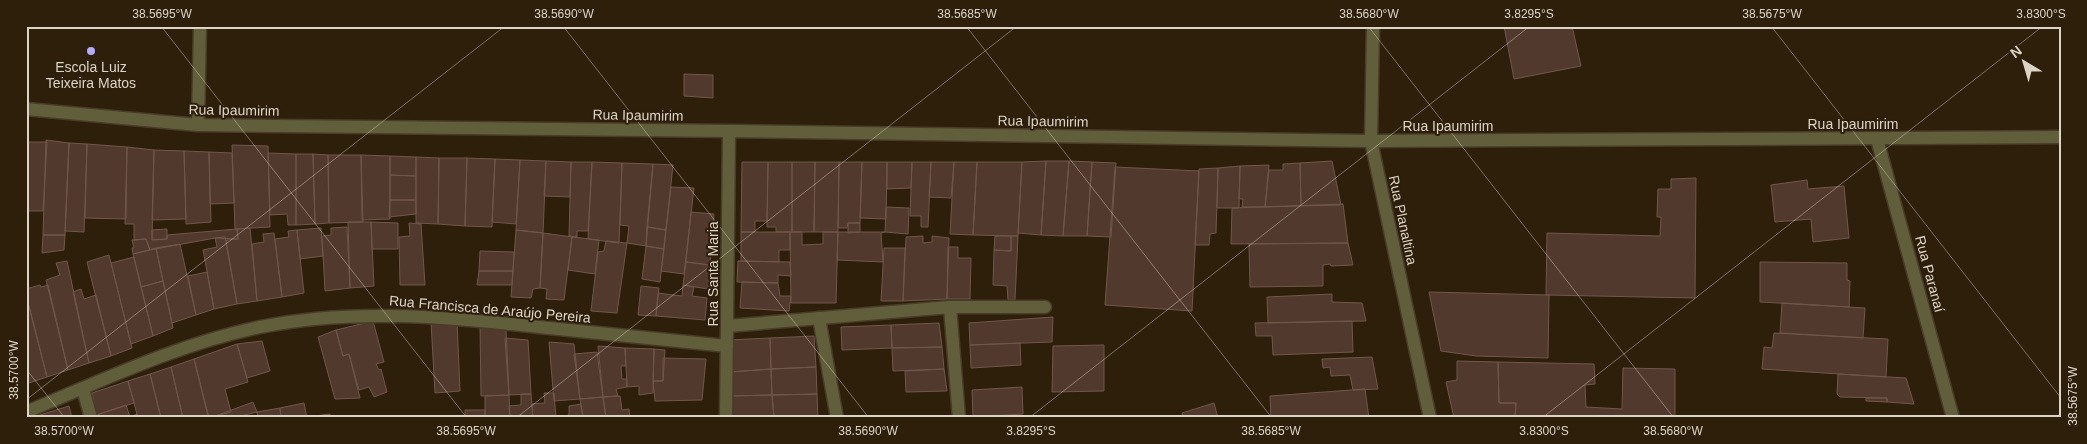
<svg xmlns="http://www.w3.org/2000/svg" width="2087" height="444" font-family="Helvetica,sans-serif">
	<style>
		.building { fill: #52392e; stroke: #71574b }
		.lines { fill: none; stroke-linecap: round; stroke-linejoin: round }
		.lane-casing { stroke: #493c28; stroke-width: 15 }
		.street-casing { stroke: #493c28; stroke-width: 15 }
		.lane { stroke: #615f3b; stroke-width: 12 }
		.street { stroke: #615f3b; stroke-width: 12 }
		.ticks { fill: none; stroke: #ddd4c8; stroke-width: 1; stroke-opacity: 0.45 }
		.poi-dot { fill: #b3adf9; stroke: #2d1f0a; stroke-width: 2 }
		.labels { text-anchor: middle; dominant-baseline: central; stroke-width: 4; stroke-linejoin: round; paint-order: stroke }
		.poi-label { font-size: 14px; fill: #ddd4c8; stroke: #2d1f0a }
		.street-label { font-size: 14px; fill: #ddd4c8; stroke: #2d1f0a }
		.neatline { fill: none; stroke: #ddd4c8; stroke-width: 2 }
		.ticks-label { font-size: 12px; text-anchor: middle; fill: #ddd4c8 }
	</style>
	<rect width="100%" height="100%" fill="#2d1f0a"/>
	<path class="building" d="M1504 26H1572L1581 66 1514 79Z
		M684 74 713 75V98L684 96Z
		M46 140 69 143 65 235H43Z
		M26 142H47L43 211H26Z
		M69 143 87 144 84 232 65 231Z
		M87 144 127 147 126 219 85 218Z
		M232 145 268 146 270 227 235 229Z
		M127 147 154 150 152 240 167 239V235L237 229 238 239 215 238 150 250 146 239 134 240V224H125Z
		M154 150 184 151 186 219 152 220Z
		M184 151 209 152 211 222 186 224Z
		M209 152 232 153 234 203 210 204Z
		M268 153 296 154V225H288L287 214 270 215Z
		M296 154H313L315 224 296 225Z
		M313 154 328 155 329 223 315 224Z
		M328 155H361L363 222 329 223Z
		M361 155 390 156V219L362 220Z
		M390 156 416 157V176L390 175Z
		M416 157 439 158 438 224 416 223Z
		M439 158H467L465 226 438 224Z
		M467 158 495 159 492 227 465 226Z
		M495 159 520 160 516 224 492 222Z
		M520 160 546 161 543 233 516 230Z
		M546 161 571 162 570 197 544 196Z
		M1046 161H1069L1063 236 1041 235Z
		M1046 161 1041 235 1018 233 1022 162Z
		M1069 161 1092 162 1087 236H1063Z
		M1332 161 1341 205 1301 206 1300 163Z
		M571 162H592L588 231H577V237L569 236Z
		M592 162 622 163 619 243 588 239Z
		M742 162H768L767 221H755V232H741Z
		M768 162H792V232H776V227H767Z
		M792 162H815L814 232H792Z
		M815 162H839L838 232H814Z
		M839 162H862L860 223H848L847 228H838Z
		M862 162H887L886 219 860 218Z
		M887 162H912L911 188 887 189Z
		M912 162H931L928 227H921V216H910Z
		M931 162H954L951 198 929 197Z
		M954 162H977L973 235 950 234Z
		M977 162H1022L1018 236 973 235Z
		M1092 162 1116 163 1111 237 1087 236Z
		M622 163 653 164 646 246 627 243 629 226 620 225Z
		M1300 163 1301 206 1265 207 1269 170H1283V164Z
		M653 164 673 165 666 230 647 227Z
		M1269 165 1265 207H1242L1243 199H1239L1240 166Z
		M1240 166 1239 208H1217L1218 168Z
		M1115 167 1199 171 1192 311 1105 305Z
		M1218 168 1216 233 1210 234 1209 245H1195L1199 169Z
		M390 175 416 176V200H390Z
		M1696 178 1695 298 1546 295 1547 233 1660 236 1661 217H1657L1658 189H1671V179Z
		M1807 180 1808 189 1844 186 1849 238 1813 242 1811 219 1775 222 1771 185Z
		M671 187 694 188 684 274 661 271Z
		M390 200H416V214L389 217Z
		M1343 204 1348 243 1231 244 1232 208Z
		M886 207 909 208 908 234 885 232Z
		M691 212 714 214 710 265 686 262Z
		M348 222H371L374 286 350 288Z
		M371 222 398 223V249H372Z
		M409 223 421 224 425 285H400L399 237 410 236Z
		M848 223H860V232L848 233Z
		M347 227 350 288 325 291 322 236 331 235V228Z
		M647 227 666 230 664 249 646 246Z
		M250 228 257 301 237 304 226 240 238 239 237 229Z
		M321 228 323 256 300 259 297 230Z
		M167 229V239L152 240V230Z
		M297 230 304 293 282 297 275 239 289 237 288 231Z
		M516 230 543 233 540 288 533 289 531 298 511 297Z
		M741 232H790V250H779V262L741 261Z
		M790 232H802V245L823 244V232H838L836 303H791Z
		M838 232H885L881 233 883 262 837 260Z
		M274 233 282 297 257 301 252 244 264 242 263 234Z
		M543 233 572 237 564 300 546 299 547 289 540 288Z
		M43 235H65L64 250 42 253Z
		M923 236V243L932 242V236L949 238 947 299 903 301 906 237Z
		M995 236H1011V251L994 250Z
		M1011 236H1018L1015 300H1008L1007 286 993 285 994 250 1011 251Z
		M225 237 237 304 214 309 203 250 217 247 215 238Z
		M572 237 599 240 595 274 568 270Z
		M146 239 150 250 133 254 132 248H134L132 240Z
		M606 241 627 243 617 313 591 311 598 252 604 251Z
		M1348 243 1353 265 1331 266 1330 264 1323 265V286L1250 287 1249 244Z
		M180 244 196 315 172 323 156 248Z
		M646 246 664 249 660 282 642 279Z
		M948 247H958V258H971L970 299H947Z
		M156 248 163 281 141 287 133 254Z
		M884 248H905L903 301H881Z
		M480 251 514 252 513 271H479Z
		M109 255 132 348 111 356 87 262Z
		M134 257 153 336 131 344 111 263Z
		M67 261 89 363 68 370 46 280 60 275 56 263Z
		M738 261 790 262 791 276 778 275V283L737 282Z
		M686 262 710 265 708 289 683 285Z
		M1760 262 1847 263V280L1850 281 1849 307 1760 302Z
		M479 271H513L512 285H477Z
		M207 272 214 309 196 315 188 276Z
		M163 281 173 328 153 336 141 287Z
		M742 282 778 283 780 296H791L789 311 740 308Z
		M40 285 41 287 48 285 68 370 47 377 26 295V289Z
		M683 285 694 287 692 296 707 298 705 320 656 316 658 293 682 296Z
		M641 286 659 288 656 316 638 315Z
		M81 289 84 299 96 295 111 356 89 363 73 292Z
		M1429 292 1549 295 1548 358 1476 356 1441 351Z
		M1332 294V302L1362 303 1366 321 1268 323 1267 297Z
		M1782 303 1865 308 1863 338 1780 333Z
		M29 306 47 377 26 384V307Z
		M1053 317 1052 342 970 345 969 323Z
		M373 321 384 362 376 364 379 370 381 369 387 392 374 397 369 387 359 390 349 354 343 356 336 330Z
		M457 321 460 391 435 393 431 322Z
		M1352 321 1353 352 1273 355 1272 336H1256L1255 323Z
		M939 323 942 347 892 348 891 325Z
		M480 325 506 330 509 395 481 396Z
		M891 325 892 348 842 350 841 327Z
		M336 330 343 356 349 354 360 398 335 399 318 337Z
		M1774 333 1888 339 1886 377 1762 369 1764 347 1772 348Z
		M814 336 816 367 771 369 770 338Z
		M505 338 528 340 531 394 509 395Z
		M770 338 771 369 730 372 729 340Z
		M262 341 270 371 247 378 237 344Z
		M549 342 574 344 580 399 554 401Z
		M1020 343 1021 365 971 368 970 345Z
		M237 344 248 382 225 389 231 412 209 418 194 359Z
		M1104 345V391L1052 392 1053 346Z
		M598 346 625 348 626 366H621L622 379H627V387L616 389 618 396 603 397Z
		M942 347 944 369 893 371 892 348Z
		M625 348 654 349 653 393 639 395V386L627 387Z
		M654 349 665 350 663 381H653Z
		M597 352 603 397 580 399 574 354Z
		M1372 357 1378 389 1353 390 1350 375 1331 376 1330 367 1323 368 1322 359Z
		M663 358 706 359 702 400 655 401 653 381H663Z
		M194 359 208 416 183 418 171 367Z
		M1457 361 1498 362 1499 403H1516L1515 418H1454L1446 382 1457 380Z
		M1498 362 1594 364 1595 384 1585 385 1586 407 1622 409 1623 368 1675 369V418H1515L1516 403H1499Z
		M171 367 183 418H161L150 374Z
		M816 367 817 394 772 395 771 369Z
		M771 369 772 395 730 396V372Z
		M944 369 947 391 906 392 905 371Z
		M150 374 161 418H138L128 381Z
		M1838 374 1906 378 1914 404 1887 402V398L1840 397 1837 394Z
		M128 381 134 403 96 415 92 393Z
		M1022 387 1023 414 973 417 972 390Z
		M1365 389 1369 418H1271L1270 396Z
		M544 393H554L556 418H533L532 404 545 403Z
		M521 394H531L533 418H510L509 406 521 405Z
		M817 394 818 418 774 417 772 395Z
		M509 395 510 418H485V396Z
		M772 395 774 417 730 416V396Z
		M620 396 622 410 629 409 630 418H606L603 397Z
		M603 397 606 418H583L580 399Z
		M1866 398H1887V402L1866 401Z
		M253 402 257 412 232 418H210Z
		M304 403 307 418H281L280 408Z
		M1214 403 1218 418H1183L1182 413Z
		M581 404 583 418H556L569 415V406Z
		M126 405 130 417 137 414 138 418H96V415Z
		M69 406 72 418H30Z
		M280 408 281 418H258L257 412Z
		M465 410H485V418H465Z
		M330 414V418H307V417Z
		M730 416 774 417V418H730Z"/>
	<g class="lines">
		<defs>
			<path id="lane" d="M950 307 959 418
				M728 326 950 307H1045"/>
			<path id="street" d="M1373 26 1371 141 1430 418
				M26 109 198 125 729 131 1371 141 2061 137
				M198 125 200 26
				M1877 139 1953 418
				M819 318 837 418
				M83 389 91 418
				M26 412C101 381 181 343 260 327 353 308 446 317 539 327 602 333 664 340 727 346
				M726 418 729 131"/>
		</defs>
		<use href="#lane" class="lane-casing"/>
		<use href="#street" class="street-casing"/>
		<use href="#lane" class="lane"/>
		<use href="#street" class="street"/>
	</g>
	<path class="ticks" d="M161 26 467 418M563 26 869 418M966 26 1272 418M1368 26 1674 418M1771 26 2061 398M26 369 65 418M26 400 505 26M516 418 1017 26M1029 418 1530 26M1542 418 2043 26M2055 418 2061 413"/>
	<circle class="poi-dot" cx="91" cy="51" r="5"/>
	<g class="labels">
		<g class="poi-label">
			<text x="91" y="67">Escola Luiz<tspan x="91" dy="16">Teixeira Matos</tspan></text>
		</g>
		<g class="street-label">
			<text transform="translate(234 110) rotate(1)">Rua Ipaumirim</text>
			<text transform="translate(638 115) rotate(1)">Rua Ipaumirim</text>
			<text transform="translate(1043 121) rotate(1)">Rua Ipaumirim</text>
			<text x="1853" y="124">Rua Ipaumirim</text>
			<text x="1448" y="126">Rua Ipaumirim</text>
			<text transform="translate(1403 220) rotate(78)">Rua Planaltina</text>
			<text transform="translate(713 274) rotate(-90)">Rua Santa Maria</text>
			<text transform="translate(1930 274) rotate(75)">Rua Paranaí</text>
			<text transform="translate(490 309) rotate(5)">Rua Francisca de Araújo Pereira</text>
		</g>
	</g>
	<rect width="2087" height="444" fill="none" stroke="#2d1f0a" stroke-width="55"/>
	<g transform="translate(2024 62) rotate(322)" stroke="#2d1f0a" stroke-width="4" paint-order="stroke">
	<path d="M0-4L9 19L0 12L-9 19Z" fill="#ddd4c8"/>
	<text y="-8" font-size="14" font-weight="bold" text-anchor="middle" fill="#ddd4c8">N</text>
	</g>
	<rect x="28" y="28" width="2032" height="388" class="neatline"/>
	<g class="ticks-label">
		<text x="162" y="18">38.5695°W</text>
		<text x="564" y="18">38.5690°W</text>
		<text x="967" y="18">38.5685°W</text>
		<text x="1369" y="18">38.5680°W</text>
		<text x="1529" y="18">3.8295°S</text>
		<text x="1772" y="18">38.5675°W</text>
		<text x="2041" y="18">3.8300°S</text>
		<text transform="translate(14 370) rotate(-90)" y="4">38.5700°W</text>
		<text transform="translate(2073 396) rotate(-90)" y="4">38.5675°W</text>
		<text x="64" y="435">38.5700°W</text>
		<text x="466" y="435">38.5695°W</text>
		<text x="868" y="435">38.5690°W</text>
		<text x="1031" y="435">3.8295°S</text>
		<text x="1271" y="435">38.5685°W</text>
		<text x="1544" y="435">3.8300°S</text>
		<text x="1673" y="435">38.5680°W</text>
	</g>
</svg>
